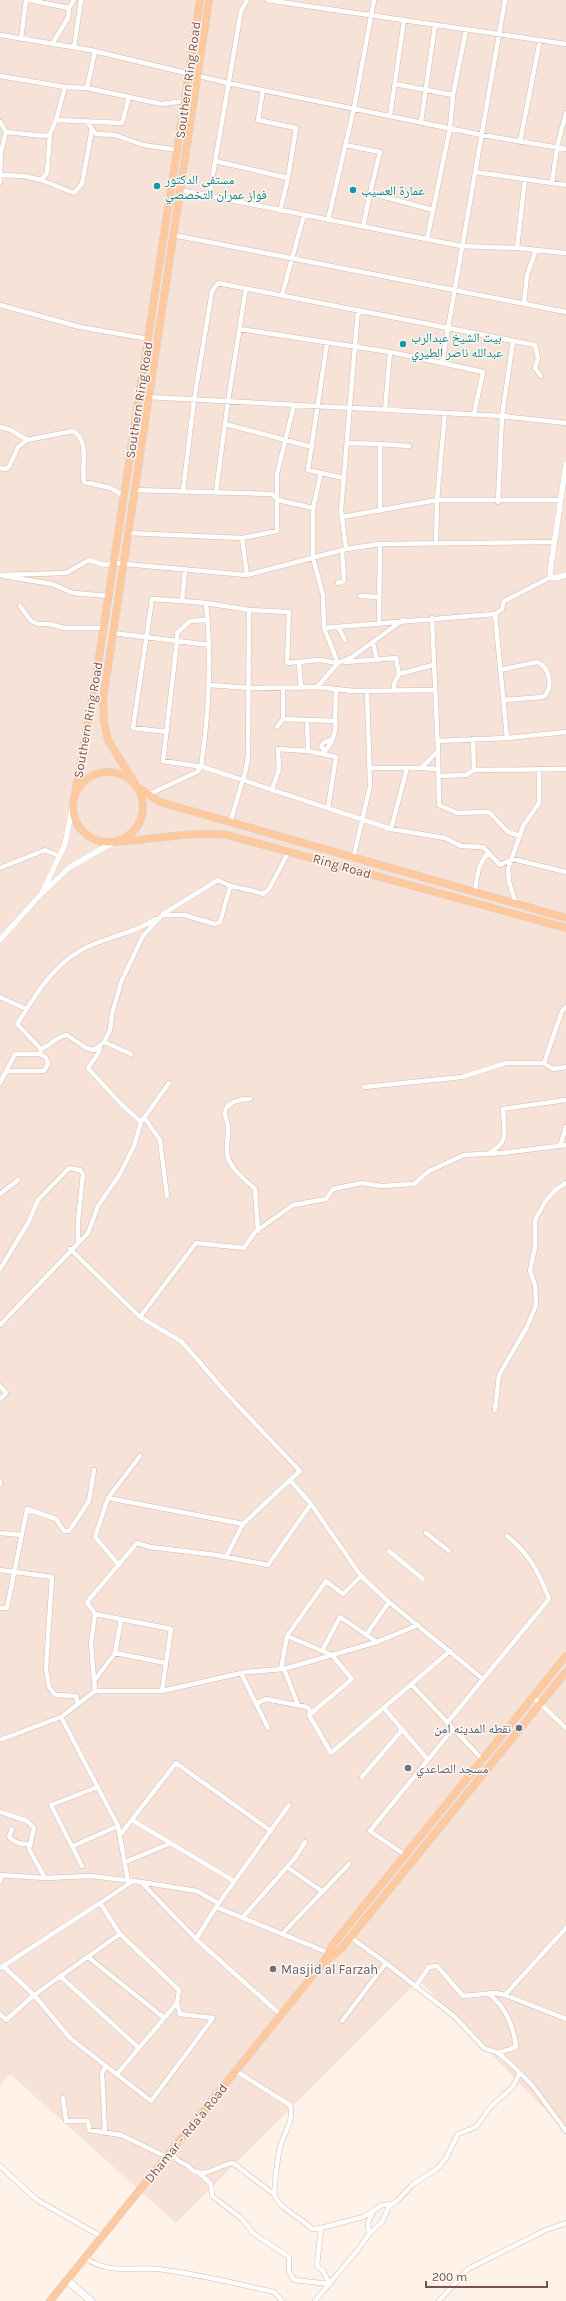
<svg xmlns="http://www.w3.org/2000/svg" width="566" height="2301" font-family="Karla,'Noto Naskh Arabic',sans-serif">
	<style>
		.residential { fill: #f6e2d7 }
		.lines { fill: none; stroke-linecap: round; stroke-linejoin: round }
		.minor-casing { stroke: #d4b9b0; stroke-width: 5.5 }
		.tertiary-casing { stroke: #d4b9b0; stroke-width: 6 }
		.secondary-casing { stroke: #d9bab0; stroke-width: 8 }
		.primary-casing { stroke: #dacfcc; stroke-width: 8 }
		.minor { stroke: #fff; stroke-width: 4.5 }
		.tertiary { stroke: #fff; stroke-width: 5.5 }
		.secondary { stroke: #fff; stroke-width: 7 }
		.primary { stroke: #ffc99f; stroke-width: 7 }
		.culture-dot { fill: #0f9aa8; stroke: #fff7f1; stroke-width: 1.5 }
		.service-dot { fill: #5c6f8a; stroke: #fff7f1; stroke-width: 1.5 }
		.worship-dot { fill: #6b7280; stroke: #fff7f1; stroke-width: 1.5 }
		.labels { text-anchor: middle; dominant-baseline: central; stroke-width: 3; stroke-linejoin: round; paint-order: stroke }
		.street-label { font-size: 13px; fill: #7b524a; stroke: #fff7f1 }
		.culture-label { font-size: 13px; fill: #0d838f; stroke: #fff7f1; text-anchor: start }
		.service-label { font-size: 13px; fill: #4e5e75; stroke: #fff7f1; text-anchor: end }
		.worship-label { font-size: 13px; fill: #5b616d; stroke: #fff7f1; text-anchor: start }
	</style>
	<rect width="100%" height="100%" fill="#fef2e9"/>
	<path class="residential" d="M0 0H566V2131L419 1980 176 2223 10 2074 0 2085Z"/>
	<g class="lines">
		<defs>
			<path id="minor" d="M29 0 69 8 68 18 52 44
				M267 0 566 44
				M69 8 74 0
				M0 35 90 50 228 83 482 135 566 149
				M21 39 26 0
				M74 47 81 0
				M0 76 65 87 87 88 162 104 185 101
				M395 84 453 95
				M87 88 95 51
				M263 90 258 120 296 128 288 178
				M390 116 404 20
				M56 120 122 123 129 97
				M0 122 6 132 1 152 0 182
				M87 122 96 134 115 135 143 145 178 150
				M421 122 435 25
				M6 132 45 136 50 134 56 120 65 87
				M520 142 540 40
				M345 145 380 152 370 193 433 210
				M215 161 288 178 280 211
				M475 172 566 185
				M0 175 24 176 41 180 47 173 50 134
				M525 179 517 248 566 253
				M41 180 74 193 82 184 92 129
				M552 183 557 147 566 113
				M180 190 461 246 517 248
				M209 197 241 11 247 0
				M328 220 354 108 374 0
				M363 227 370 193
				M173 235 566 312
				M427 239 450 128 453 95 466 30
				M282 295 304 215
				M524 303 527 275 536 250
				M0 305 80 327 149 339
				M240 329 390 352 385 410
				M327 343 308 470 344 478
				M390 352 442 363 505 0
				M442 363 483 372 474 414
				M148 397 502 416 566 423
				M225 424 312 447
				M0 427 11 430 27 440 73 431C90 441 81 464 84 482L111 488 124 496
				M347 443 380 444
				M0 468 6 469 9 467 18 447 27 440
				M134 490 272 494 278 500 313 508 321 473
				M183 491 194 400 212 291 218 283 535 345 538 358 535 368 541 376
				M216 492 228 401 246 288
				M498 502 502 416 513 341
				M380 511V444L409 446
				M342 517 437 500H561
				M128 533 242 538 277 531V474L294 405
				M242 538 247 575
				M436 543 437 500 445 413
				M346 549 341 510 358 310
				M0 575 66 573 89 560 104 565 114 563 247 575 346 549 380 544 555 542
				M3 576 52 584 73 593 109 596
				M338 583 344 581 342 550
				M360 596 379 597
				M206 603 249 610 248 756 246 769 230 823
				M20 606 31 621 38 624H49L64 628H103
				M249 610 289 612 287 663 320 660 338 663 324 628 323 595 313 558V508
				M495 614 507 738
				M208 620 190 621 177 633V641L210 645
				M379 622 380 544
				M338 627 345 640
				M324 628 495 614 502 609 504 601 551 577
				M113 633 177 641 163 761 203 767 391 829 445 838 461 846 483 847 500 865 513 859 566 872
				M373 643 377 660
				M299 662 301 688
				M345 662 396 658 399 674 433 665
				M500 670 537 662C550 667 554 688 543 697L504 700
				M210 685 249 688 317 687 354 691 435 690
				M317 687 338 663 352 657 403 620
				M283 688V719L335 721 336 689
				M394 690V684L399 674
				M307 720 308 751 336 757 328 808
				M277 727 283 719
				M167 732 133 728 152 599 182 601 185 570
				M438 741 507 738 566 732
				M438 751 439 805 457 813 489 812 508 832 520 836
				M325 752 321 746 324 742 331 740
				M322 754C330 746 338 732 335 720
				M370 768H407
				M421 768 438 769
				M474 770 566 769
				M438 776 466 775 474 770 473 739
				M272 790 279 769 278 749 308 751
				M147 795 197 772 201 767C209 712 212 659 206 603L182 601
				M391 829 407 768H421L438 751 432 618
				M353 859 370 786 367 691
				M0 868 45 850 59 856
				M475 893C477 878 477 863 489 853
				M516 904 509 882 508 869 523 826 539 803V769
				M164 915H184L215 924 220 922 230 887
				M0 997 26 1009
				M104 1042 110 1030 112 1014 121 982 143 936 163 914 218 880C231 889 248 888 263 894L269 889 289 851
				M100 1045 99 1052 88 1068 120 1103 141 1122
				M41 1049C53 1045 52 1038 67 1035L86 1048 94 1050 104 1042 131 1054
				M544 1063 562 1011 566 1007
				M8 1071H44L48 1064 46 1058 40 1054
				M0 1083 15 1054H40L41 1049 17 1024C35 996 52 966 83 949 106 937 133 934 156 919
				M364 1087 462 1077 506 1063H544L553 1069 566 1067
				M250 1099C242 1099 233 1100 227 1107 221 1114 228 1119 228 1127 229 1141 223 1152 231 1164 236 1174 247 1181 255 1189L258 1231
				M144 1117 160 1140 167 1196
				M560 1146 566 1127
				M489 1153C510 1142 504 1131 503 1109L566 1100
				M0 1194 18 1180
				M70 1249 140 1317 182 1342 228 1395 300 1471 290 1480
				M0 1269 28 1223 38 1200 69 1168 80 1170 83 1174 78 1221V1242
				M140 1317 196 1243 244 1248 255 1232 293 1205 326 1199 333 1189 362 1183 381 1186 414 1184 429 1171 464 1155 502 1153 566 1145
				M0 1325 88 1233 98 1206 120 1174 134 1146 141 1122 169 1083
				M0 1386 6 1393 0 1399
				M495 1410 499 1375 527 1327 536 1305 535 1285 530 1271 535 1247V1220L545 1202 555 1190 566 1183
				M0 1481V1484
				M108 1498 243 1524
				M0 1533 22 1535
				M426 1533 449 1551
				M389 1551 423 1579
				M226 1557 243 1524 290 1480 311 1504 361 1576 389 1602 483 1679
				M119 1565 95 1537 108 1498 140 1456
				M0 1570 52 1577 46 1668 49 1687 55 1695 76 1696 78 1704
				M0 1608H7L27 1509 56 1519 64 1531H69L89 1501 94 1470
				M95 1614 171 1629 162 1691
				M366 1635 389 1602
				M287 1636 332 1655 352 1679 309 1715 331 1753 450 1651
				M322 1651 340 1617 377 1642
				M115 1653 166 1663
				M281 1669 287 1636 326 1581 343 1594 361 1576
				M284 1669 298 1705
				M241 1673 268 1728
				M94 1681 115 1653 121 1620
				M411 1684 482 1759
				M95 1691 91 1644 95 1614 87 1602 137 1543 150 1547 216 1555 268 1565 311 1504
				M533 1697 566 1728
				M256 1704 266 1699 307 1707 312 1713
				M384 1708 428 1760
				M61 1717 118 1826 128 1881
				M447 1723 549 1599C539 1573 530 1554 507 1536
				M0 1740 61 1717 95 1691H162L246 1672 284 1669 377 1642 418 1625
				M362 1777 402 1730
				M289 1805 216 1907 329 1953
				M0 1812 27 1821 34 1828 29 1849 45 1878
				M132 1820 234 1881
				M12 1829 9 1837C16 1844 22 1844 31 1844
				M120 1835 176 1763 271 1831
				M73 1846 118 1826
				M405 1855 370 1831 453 1729
				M125 1862 169 1844
				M82 1866 51 1805 98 1787
				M287 1867 323 1892
				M0 1875 45 1878 91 1876 141 1882 197 1891 218 1903
				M0 1882 2 1875
				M141 1882 196 1939 281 2015
				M242 1918 295 1858 305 1842
				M282 1934 349 1864
				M350 1937 386 1963 455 2017 484 2048 498 2053 510 2063 532 2085 566 2131
				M196 1939 216 1907
				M88 1957 163 2017
				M3 1966 34 1995 70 2038 106 2066
				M0 1968 100 1903
				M60 1976 139 2048
				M415 1987 429 1967 437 1966 463 1996 495 1993 505 1995 566 2019
				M489 1994C505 2006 514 2027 516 2047L498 2053
				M505 1995 566 1928
				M177 2003 180 2014 213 2018
				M0 2014 6 2020 34 1995 120 1934
				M342 2021 386 1963
				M236 2071 290 2105C295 2121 283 2133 280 2148 278 2155 273 2192 275 2196 281 2210 302 2218 312 2229L321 2228 317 2266 323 2271 330 2284
				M117 2074 177 2003 179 1990 120 1934 100 1903 133 1881
				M63 2098 66 2121H88L89 2130 121 2135 167 2157
				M105 2133 102 2073 106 2066 151 2101 213 2018
				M172 2151C175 2160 178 2161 187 2165 190 2167 191 2170 194 2171 205 2178 221 2164 233 2163L275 2195
				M0 2166 37 2200 102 2237
				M198 2172 211 2184 212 2196 241 2218 254 2234 289 2257V2272L294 2280 330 2284
				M321 2228 363 2217 382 2205 393 2204
				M369 2234 368 2223 373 2212
				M85 2258C112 2276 136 2265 165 2270 202 2275 238 2284 274 2292L282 2301
				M315 2301 360 2247 369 2234 382 2222 389 2206 397 2201 413 2184 437 2169 446 2158 458 2134 476 2127 492 2105 512 2088 520 2073
				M439 2301 468 2269 546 2230 566 2223"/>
			<path id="tertiary" d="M566 464 550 572 551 577 556 578 566 575
				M74 799 65 844 42 893 70 867 114 842
				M0 940 42 893"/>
			<path id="secondary" d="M67 2280 91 2301"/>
			<path id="primary" d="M209 0 108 667 103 699 104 722 108 740 137 787 160 802 566 918
				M73 807a35 35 0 1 1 70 0a35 35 0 1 1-70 0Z
				M74 799 96 677 200 0
				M114 842C153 840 189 831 227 835L566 928
				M326 1961 341 1949 566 1672
				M50 2301 322 1964 334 1943 566 1656"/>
		</defs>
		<use href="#minor" class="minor-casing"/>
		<use href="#tertiary" class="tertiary-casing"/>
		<use href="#secondary" class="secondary-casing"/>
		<use href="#primary" class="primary-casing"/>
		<use href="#minor" class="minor"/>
		<use href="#tertiary" class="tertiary"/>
		<use href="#secondary" class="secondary"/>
		<use href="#primary" class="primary"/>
	</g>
	<g class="culture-dot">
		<circle cx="157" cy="186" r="4"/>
		<circle cx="353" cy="190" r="4"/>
		<circle cx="403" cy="344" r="4"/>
	</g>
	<circle class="service-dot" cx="519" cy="1728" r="4"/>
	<g class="worship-dot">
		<circle cx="408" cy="1768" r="4"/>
		<circle cx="273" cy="1969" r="4"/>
	</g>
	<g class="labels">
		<g class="street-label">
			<text transform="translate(188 80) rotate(-82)">Southern Ring Road</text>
			<text transform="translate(139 400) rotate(-81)">Southern Ring Road</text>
			<text transform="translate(88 720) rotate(-80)">Southern Ring Road</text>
			<text transform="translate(342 866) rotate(16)">Ring Road</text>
			<text transform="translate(186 2133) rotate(-51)">Dhamar - Rda'a Road</text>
		</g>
		<g class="culture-label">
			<text x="165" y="179">مستفى الدكتور<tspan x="165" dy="15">فواز عمران التخصصي</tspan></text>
			<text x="361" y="190">عمارة العسيب</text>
			<text x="411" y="337">بيت الشيخ عبدالرب<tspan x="411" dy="15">عبدالله ناصر الطيري</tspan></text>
		</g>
		<g class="service-label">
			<text x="511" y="1728">نقطه المدينه امن</text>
		</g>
		<g class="worship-label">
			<text x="416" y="1768">مسجد الصاعدي</text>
			<text x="281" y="1969">Masjid al Farzah</text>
		</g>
	</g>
	<path d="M426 2281v6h121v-6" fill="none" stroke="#7b524a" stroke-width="2"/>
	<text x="432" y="2281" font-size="12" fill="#7b524a" stroke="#fff7f1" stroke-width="3" paint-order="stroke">200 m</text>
</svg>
